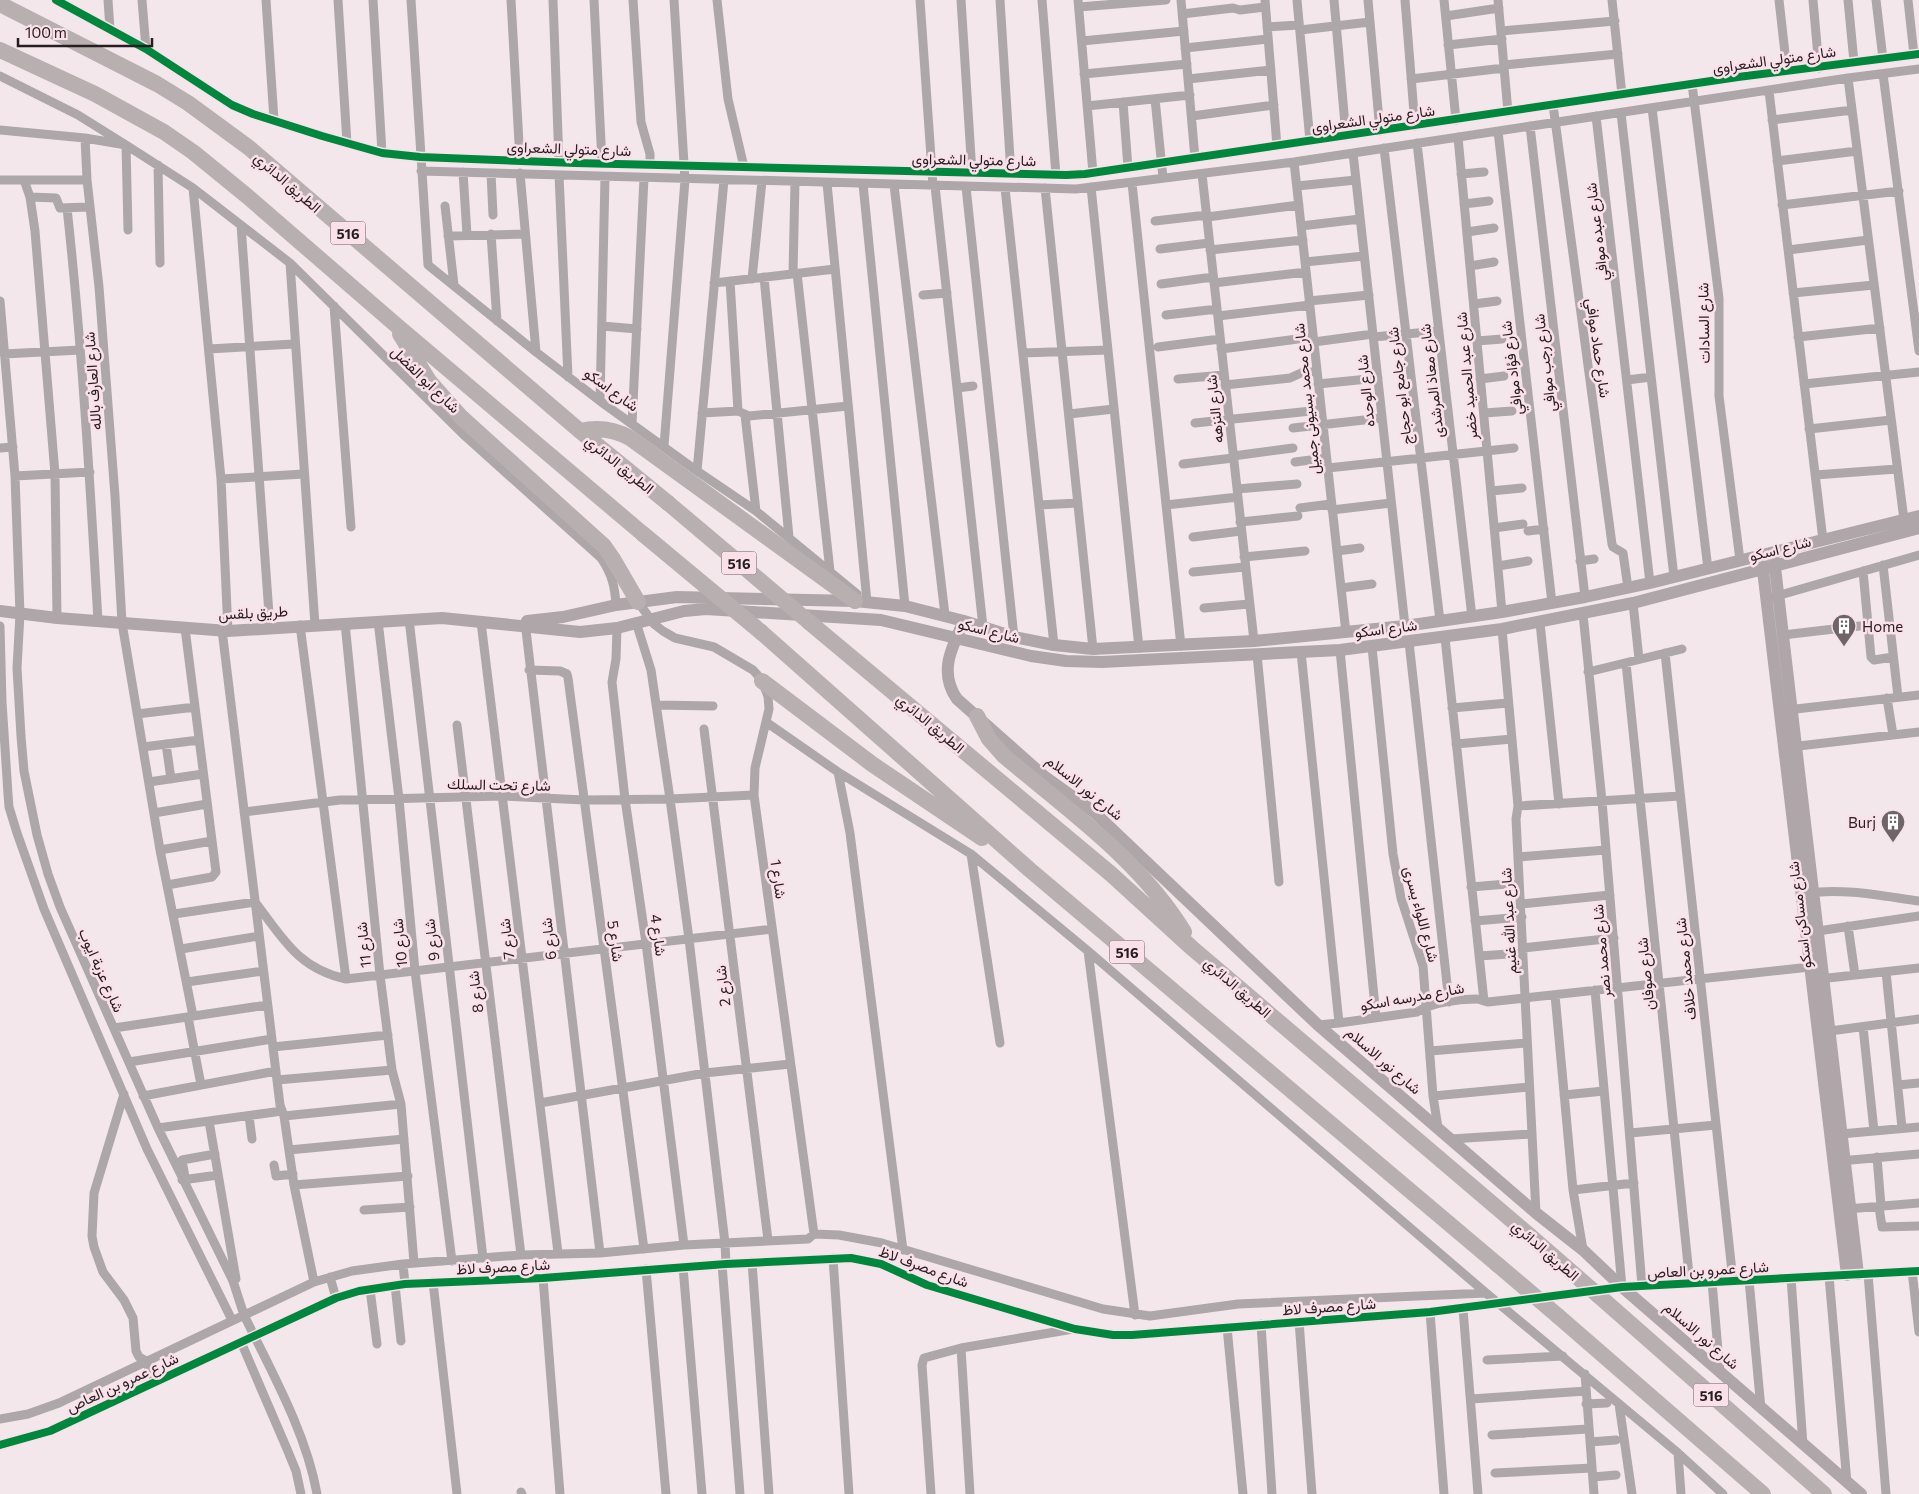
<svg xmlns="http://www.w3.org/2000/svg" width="1919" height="1494" font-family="Commissioner,Vazirmatn,sans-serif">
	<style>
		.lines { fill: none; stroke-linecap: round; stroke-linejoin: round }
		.street { stroke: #ada7aa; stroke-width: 9 }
		.secondary { stroke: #aea6a9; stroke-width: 12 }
		.highway { stroke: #b8afb1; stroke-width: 16 }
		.highway-bridge { stroke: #b8afb1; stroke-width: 16 }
		.cycleway-casing { stroke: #fae1e9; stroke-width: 11 }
		.cycleway { stroke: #00873e; stroke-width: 8 }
		.labels { text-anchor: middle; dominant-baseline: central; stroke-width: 5; stroke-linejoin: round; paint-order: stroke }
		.shield { fill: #fae1e9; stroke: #66585d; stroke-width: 1 }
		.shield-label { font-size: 14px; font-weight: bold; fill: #271e21 }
		.street-label { font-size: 15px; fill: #271e21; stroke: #fae1e9 }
		.poi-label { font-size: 15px; fill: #271e21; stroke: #fae1e9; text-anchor: start }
	</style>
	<rect width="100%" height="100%" fill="#f4e7eb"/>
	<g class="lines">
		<path class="street" d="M56 0 146 49 232 105 253 114 322 136 382 153 420 157 575 163 1066 175 1085 174 1738 77 1919 54
			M108 0 110 29
			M142 0 146 49
			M266 0 274 120
			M338 0 347 143
			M373 0 382 153
			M411 0 428 265 536 352 600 401 697 471 756 511 857 594
			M511 0 520 161
			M553 0 559 162
			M594 0 602 163
			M633 0 641 122 650 154V165
			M717 0 728 99 744 167
			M920 0 933 186
			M961 0 972 173
			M1000 0 1011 174
			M1042 0 1056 175
			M1078 0 1093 173
			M1181 0 1195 158
			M1265 0 1277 146
			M1297 0 1310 141
			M1334 0 1346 136
			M1368 0 1380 131
			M1405 0 1415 126
			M1444 0 1456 120
			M1498 0 1508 112
			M1612 0 1622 95
			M1779 0 1787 71
			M1813 0 1819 68
			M1848 0 1854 62
			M1876 0 1883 59
			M1908 0 1914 55
			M1079 7 1166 0
			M1182 14 1233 8 1240 10 1265 7
			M1446 16 1499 8
			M1267 27 1299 25
			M1300 30 1370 22
			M1501 31 1615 21
			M1082 41 1184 31
			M1448 45 1502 39
			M1185 48 1268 39
			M1504 65 1618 54
			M1084 74 1187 64
			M1883 74 1919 351
			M0 76 78 115 126 145 128 230
			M1848 78 1904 520
			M1188 79 1271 70
			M1411 79 1504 68
			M1692 84 1719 298V396L1740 560
			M1769 91 1823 540
			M1155 99 1163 178
			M1123 102 1128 168
			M1553 105 1612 544 1613 547 1623 553 1628 588
			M1087 106 1190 95
			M1652 108 1708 569
			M1621 113 1674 577
			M1192 116 1274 105
			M1596 116 1650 583
			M1772 120 1852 110
			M1530 126 1585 597
			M0 130 85 138 126 145 193 188 290 263 465 436 601 558C612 574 615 587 616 605
			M1498 131 1552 603
			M1458 137 1502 612
			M85 138 87 180 99 287 115 496 122 623 160 850 193 1016
			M1417 143 1472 617
			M1384 148 1440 621
			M1353 153 1405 626
			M1777 161 1857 151
			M1294 162 1346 633
			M158 165 160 263
			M421 171 1076 189 1294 162 1848 78 1919 69
			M463 172 467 235
			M491 173 493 215
			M520 173 536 352
			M1202 174 1254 641
			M1461 174 1484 172
			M559 175 568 377
			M0 180H87
			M24 180 30 197 35 231 55 474 57 618
			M827 183 867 602
			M1132 183 1181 646
			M863 184 905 606
			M894 185 945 615
			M935 186 983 627
			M1297 186 1356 180
			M966 187 1014 637
			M1091 187 1139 648
			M193 188 221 479 228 631
			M1005 188 1054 645
			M1045 188 1093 649
			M30 197 56 198 60 208 89 207
			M1464 204 1489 201
			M1782 205 1899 191
			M445 206 454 285
			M67 208C82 345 90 483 98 621
			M1207 217 1299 205
			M1155 221 1207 215
			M241 225 270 628
			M1301 226 1360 219
			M1467 232 1494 228
			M491 234 497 321
			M448 236 525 234
			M1160 249 1209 243
			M1210 250 1303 240
			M1788 250 1868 240
			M1305 262 1364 256
			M290 263 315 625
			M1470 266 1494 262
			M797 273 830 571
			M793 274 795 182
			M764 277 789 537
			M752 279 762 181
			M730 281 738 411
			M714 283 835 269
			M1214 283 1306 272
			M1161 284 1213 277
			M1793 293 1874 285
			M923 295 947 293
			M0 301 15 476 20 614 17 668 21 736 24 771 37 835 48 874 60 907 158 1128 233 1281 244 1315C271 1371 306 1432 317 1494
			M1309 301 1369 295
			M1474 304 1497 301
			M334 306 351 527
			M1166 315 1217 309
			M1218 316 1310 305
			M602 326 637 329
			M1373 337 1439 331
			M1798 337 1880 328
			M1477 341 1502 339
			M1314 342 1373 334
			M1158 347 1220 339
			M209 349 294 344
			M1221 349 1313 337
			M1023 353 1108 350
			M4 354 80 350
			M1178 379 1224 375
			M1480 379 1504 376
			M1627 380 1651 377
			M1318 384 1378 378
			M1804 384 1919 372
			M1225 385 1290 378 1301 373 1317 371
			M957 388 973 386
			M600 401 605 177
			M702 413 738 411 749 416 848 406
			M1484 413 1512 411
			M1069 414 1114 409
			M745 415 756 511
			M1195 423 1321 410
			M632 424 644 178
			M1293 428 1382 418
			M1809 429 1891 420
			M664 446 685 180 674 0
			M0 448 13 447
			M1233 456 1293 448
			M1295 462 1326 458
			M1183 464 1233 458
			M1328 468 1514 448
			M697 471 724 180
			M1815 475 1897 469
			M15 476 90 472
			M221 479 304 474
			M1237 489 1297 484
			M1491 491 1522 488
			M1039 505 1078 503
			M1166 505 1238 497
			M1300 508 1331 504
			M1332 510 1391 503
			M1240 522 1298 516
			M1494 528 1523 524
			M1528 531 1544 529
			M1193 537 1241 531
			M1337 551 1360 548
			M1244 557 1305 551
			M1580 561 1594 559
			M1883 565 1898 697
			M1498 566 1528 561
			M1863 571 1871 657 1874 660 1893 657
			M1193 572 1245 567
			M1341 588 1372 584
			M1773 597 1919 555
			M638 602 654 624 663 631 675 638 714 647 753 670 761 679 768 696 769 709 755 768 754 795 814 1234
			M1633 603 1639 659
			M1204 608 1249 604
			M1583 614 1602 801 1642 1286
			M409 619 483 1258
			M378 621 399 799 415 971 452 1261
			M481 622 558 1253
			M525 622 600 1253
			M636 622 651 670 670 799 689 939 725 1243 726 1264
			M345 623 380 975 392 1070 401 1104 414 1263
			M1540 623 1559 804
			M300 625 346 979
			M0 626 2 702 8 794 9 807 17 833 44 909 147 1149 232 1320
			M617 628 616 659 612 682 625 799 646 943 684 1245
			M1502 629 1518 806 1516 819 1536 1213
			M222 630 280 1105 284 1116 294 1185 314 1282
			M1783 635 1868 625
			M1445 638 1484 1001
			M1409 642 1449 1002
			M1372 647 1393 854 1401 898 1423 966 1433 1096 1438 1128
			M1340 650 1376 1017
			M1301 652 1339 1023
			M1665 653 1733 1281
			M1257 654 1279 882
			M1626 663 1690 1284
			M529 670 560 671 567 674 568 678 644 1249
			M1588 672 1682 649
			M1887 698 1893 735
			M656 705 713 706
			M1452 708 1508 703
			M1787 710 1919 695
			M137 714 195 707
			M766 722 838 772 971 854 1088 951 1486 1293 1678 1453 1723 1494
			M457 725 521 1255
			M704 729 768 1240
			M166 744 171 779
			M1456 744 1512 739
			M143 747 199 740
			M1790 747 1919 732
			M838 772 850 833 903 1250
			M149 782 203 774
			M1518 806 1680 796
			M244 812 340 800 503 796 584 800 670 799 754 795
			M154 813 207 804
			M160 850 212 841
			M971 854 1000 1043
			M1518 857 1606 850
			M167 885 212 877 216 872 185 628
			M1471 887 1519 883
			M1808 893C1845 888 1882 896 1919 901
			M1521 904 1610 895
			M174 914 255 902C282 937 298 969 346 979L772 929
			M1475 921 1522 917
			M1848 926 1855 975
			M1818 931 1919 916
			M1523 948 1614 938
			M181 949 259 936
			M1088 951 1135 1315
			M1479 956 1523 953
			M1886 972 1902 1128
			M1819 979 1919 968
			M187 982 263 971
			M1595 990 1622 1287
			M1555 995 1573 1190 1583 1250
			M188 1017 201 1085
			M1318 1025 1339 1023 1417 1012C1433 1002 1458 999 1476 999 1480 999 1483 1001 1488 1002L1810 967
			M1863 1027 1874 1131
			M114 1028 267 1005
			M1830 1031 1919 1019
			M273 1047 388 1035
			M1430 1051 1527 1043
			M129 1062 272 1039
			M277 1080 392 1070
			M1898 1085 1919 1083
			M124 1094 94 1193 92 1236 94 1247 103 1272 124 1300 133 1318 136 1351 139 1357 146 1361 155 1381
			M1564 1095 1604 1091
			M143 1096 276 1071
			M1433 1096 1529 1087
			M540 1103 705 1073 790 1064
			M249 1116 252 1139
			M284 1116 401 1104
			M209 1121 236 1279
			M158 1128 282 1111
			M1630 1133 1716 1125
			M1841 1134 1919 1127
			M1451 1139 1531 1134
			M289 1150 404 1139
			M1877 1157 1881 1206
			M1840 1161 1919 1154
			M274 1165 276 1176 293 1174
			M185 1177 182 1160 215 1154
			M182 1180 218 1175
			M294 1185 408 1176
			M1573 1190 1634 1183
			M1879 1207 1882 1227 1919 1226
			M1847 1209 1919 1203
			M364 1210 410 1207
			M833 1258 849 1494
			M752 1262 769 1494
			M403 1264 405 1284
			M722 1264 740 1494
			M683 1267 702 1494
			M646 1269 666 1494
			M1912 1271 1919 1332
			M1868 1274 1886 1494
			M1829 1276 1847 1483
			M330 1277 336 1298
			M543 1278 560 1494
			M1791 1278 1803 1445
			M1749 1280 1761 1409
			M433 1282 457 1494
			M1712 1282 1720 1373
			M395 1285 401 1341
			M370 1289 377 1344
			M1463 1309 1478 1494
			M1430 1312 1444 1494
			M1299 1321 1312 1494
			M1261 1324 1272 1494
			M1227 1327 1243 1494
			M241 1342 287 1449 296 1471 301 1494
			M961 1348 970 1494
			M1487 1360 1563 1356
			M1585 1374 1594 1494
			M1471 1399 1586 1391
			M1586 1404 1607 1403
			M1619 1404 1632 1494
			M0 1419 28 1414 59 1403 314 1282 352 1271 403 1264 521 1255 600 1253 684 1245 808 1239 814 1234 839 1235 882 1243 1103 1309 1150 1316 1238 1304 1486 1293
			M1492 1435 1588 1429
			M1590 1442 1616 1440
			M0 1445 50 1431 336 1298 359 1291 405 1284 543 1278 726 1264 851 1258 881 1264 927 1285 1075 1329 1113 1335H1132L1430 1312 1622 1287 1919 1271
			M1678 1453 1681 1494
			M1495 1473 1592 1468
			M1593 1477 1616 1475
			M521 1492 522 1494
			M931 1494 922 1365 924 1358 961 1348 1073 1329"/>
		<path class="secondary" d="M1774 559 1858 1274
			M1762 562 1847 1275
			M0 611 57 618 228 631 442 618 580 632 617 628 684 611 706 609 881 620 1031 656 1066 661 1102 662 1340 650 1502 629 1633 603 1919 528
			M527 621 563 617 616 605 677 597 855 601 905 606 964 621 1014 637 1054 645 1093 649 1254 641 1405 626 1502 612 1585 597 1650 583 1919 516
			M964 621C952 647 938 672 957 699L1045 777 1094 812 1318 1025 1536 1213 1583 1250 1622 1287 1861 1494"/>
		<path class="highway" d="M0 4 157 84 188 103 248 147 580 431 668 503
			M0 50 95 94 164 132 193 152 247 196 396 325 643 534
			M400 334 429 381 461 417 604 546 613 559 638 602
			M580 431C598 427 614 429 630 438L855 601
			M809 622 1111 874 1192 948 1529 1235
			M761 632 1030 870 1498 1265
			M762 681 872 764 982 838
			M977 716 989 739 1004 756C1068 810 1140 860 1184 932
			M1599 1296 1824 1494
			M1558 1316 1763 1494"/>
		<path class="highway-bridge" d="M668 503 809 622
			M643 534 761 632
			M1529 1235 1599 1296
			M1498 1265 1558 1316"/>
		<defs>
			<path id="cycleway" d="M56 0 146 49 232 105 253 114 322 136 382 153 420 157 575 163 1066 175 1085 174 1738 77 1919 54
				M0 1445 50 1431 336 1298 359 1291 405 1284 543 1278 726 1264 851 1258 881 1264 927 1285 1075 1329 1113 1335H1132L1430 1312 1622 1287 1919 1271"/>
		</defs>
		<use href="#cycleway" class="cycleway-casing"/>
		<use href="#cycleway" class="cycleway"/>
	</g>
	<defs>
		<symbol id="building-pin" viewBox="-11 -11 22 30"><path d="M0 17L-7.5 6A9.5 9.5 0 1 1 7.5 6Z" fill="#6f6468" stroke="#fae1e9"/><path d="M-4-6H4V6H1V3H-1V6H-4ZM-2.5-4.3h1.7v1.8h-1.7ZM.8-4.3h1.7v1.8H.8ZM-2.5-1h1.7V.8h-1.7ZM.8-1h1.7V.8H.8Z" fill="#fff"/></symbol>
	</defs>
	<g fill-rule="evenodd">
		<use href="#building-pin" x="1830" y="612" width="28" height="38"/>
		<use href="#building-pin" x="1879" y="808" width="28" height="38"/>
	</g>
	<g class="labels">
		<g class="shield">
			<rect x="330.5" y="221.5" width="35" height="23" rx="4"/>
			<rect x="721.5" y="551.5" width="35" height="23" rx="4"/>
			<rect x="1109.5" y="940.5" width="35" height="23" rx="4"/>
			<rect x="1693.5" y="1383.5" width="35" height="23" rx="4"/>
		</g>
		<g class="shield-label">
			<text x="348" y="233">516</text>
			<text x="739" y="563">516</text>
			<text x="1127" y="952">516</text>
			<text x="1711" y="1395">516</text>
		</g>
		<g class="street-label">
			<text transform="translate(1774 59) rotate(-8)">شارع متولي الشعراوى</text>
			<text transform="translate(1373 118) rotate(-8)">شارع متولي الشعراوى</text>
			<text transform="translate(569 148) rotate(2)">شارع متولي الشعراوى</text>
			<text transform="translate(974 159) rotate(1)">شارع متولي الشعراوى</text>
			<text transform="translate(288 182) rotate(41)">الطريق الدائري</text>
			<text transform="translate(1596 232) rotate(-97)">شارع عبده موافي</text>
			<text transform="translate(1703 323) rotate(-91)">شارع السادات</text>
			<text transform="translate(1599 348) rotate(82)">شارع حماد موافي</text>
			<text transform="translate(1544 363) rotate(-97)">شارع رجب موافي</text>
			<text transform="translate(1511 368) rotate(-97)">شارع فؤاد موافي</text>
			<text transform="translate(1466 376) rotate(-95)">شارع عبد الحميد خضر</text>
			<text transform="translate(426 379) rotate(44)">شارع ابو الفضل</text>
			<text transform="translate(92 381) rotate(-94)">شارع العارف بالله</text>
			<text transform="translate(1431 381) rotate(-97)">شارع معاذ المرشدى</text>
			<text transform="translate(1399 386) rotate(-97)">شارع جامع ابو حجاج</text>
			<text transform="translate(612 389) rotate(36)">شارع اسكو</text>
			<text transform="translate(1365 391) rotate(-96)">شارع الوحده</text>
			<text transform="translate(1306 399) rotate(-96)">شارع محمد بسيونى جميل</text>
			<text transform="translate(1214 409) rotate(-96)">شارع النزهه</text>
			<text transform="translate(620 464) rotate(39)">الطريق الدائري</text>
			<text transform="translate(1780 548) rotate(-14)">شارع اسكو</text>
			<text transform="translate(253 612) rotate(-3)">طريق بلقس</text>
			<text transform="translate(1386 628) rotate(-7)">شارع اسكو</text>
			<text transform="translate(989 630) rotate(14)">شارع اسكو</text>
			<text transform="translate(931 723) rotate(40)">الطريق الدائري</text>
			<text transform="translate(499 784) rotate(1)">شارع تحت السلك</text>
			<text transform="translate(1085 787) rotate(39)">شارع نور الاسلام</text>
			<text transform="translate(779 879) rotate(82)">شارع 1</text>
			<text transform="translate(1422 914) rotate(75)">شارع اللواء يسرى</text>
			<text transform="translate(1799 915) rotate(-97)">شارع مساكن اسكو</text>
			<text transform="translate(1508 921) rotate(-93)">شارع عبد الله غنيم</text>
			<text transform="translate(659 935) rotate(82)">شارع 4</text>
			<text transform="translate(506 939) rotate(-97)">شارع 7</text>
			<text transform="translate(548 939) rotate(-97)">شارع 6</text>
			<text transform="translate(431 940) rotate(-97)">شارع 9</text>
			<text transform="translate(616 941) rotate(82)">شارع 5</text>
			<text transform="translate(399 943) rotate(-96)">شارع 10</text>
			<text transform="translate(363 945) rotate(-96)">شارع 11</text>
			<text transform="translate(1601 951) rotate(-95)">شارع محمد نصر</text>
			<text transform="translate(1685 969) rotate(-96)">شارع محمد خلاف</text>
			<text transform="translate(102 970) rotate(66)">شارع عزبة ايوب</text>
			<text transform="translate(1645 974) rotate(-96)">شارع صوفان</text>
			<text transform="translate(722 986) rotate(-97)">شارع 2</text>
			<text transform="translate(1238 987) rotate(41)">الطريق الدائري</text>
			<text transform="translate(475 992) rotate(-97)">شارع 8</text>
			<text transform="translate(1412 996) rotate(-10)">شارع مدرسه اسكو</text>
			<text transform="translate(1384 1060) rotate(41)">شارع نور الاسلام</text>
			<text transform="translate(1546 1250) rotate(41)">الطريق الدائري</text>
			<text transform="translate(503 1266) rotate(-3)">شارع مصرف لاظ</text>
			<text transform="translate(924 1266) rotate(20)">شارع مصرف لاظ</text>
			<text transform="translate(1708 1269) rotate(-3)">شارع عمرو بن العاص</text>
			<text transform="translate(1329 1306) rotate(-4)">شارع مصرف لاظ</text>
			<text transform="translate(1702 1335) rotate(41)">شارع نور الاسلام</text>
			<text transform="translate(122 1382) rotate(-25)">شارع عمرو بن العاص</text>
		</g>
		<g class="poi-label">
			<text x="1862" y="626">Home</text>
			<text x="1876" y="822" text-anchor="end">Burj</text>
		</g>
	</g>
	<path d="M18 38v8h134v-8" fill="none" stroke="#271e21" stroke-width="2.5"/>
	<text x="25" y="38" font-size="15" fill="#271e21" stroke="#fae1e9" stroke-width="4" paint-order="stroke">100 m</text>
</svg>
